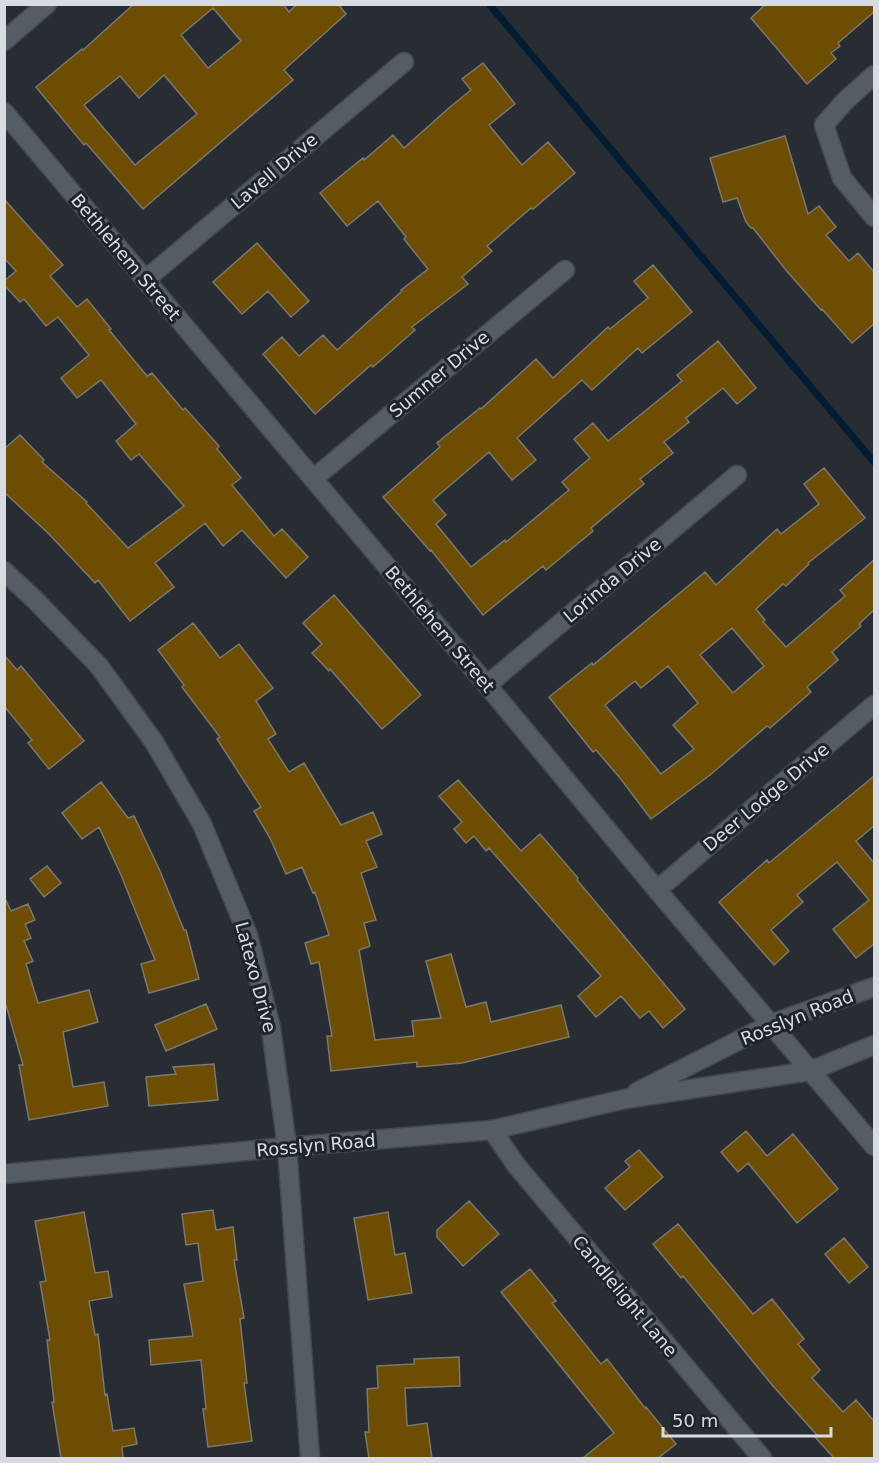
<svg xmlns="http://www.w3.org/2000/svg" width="879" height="1463" font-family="'DejaVu Sans',sans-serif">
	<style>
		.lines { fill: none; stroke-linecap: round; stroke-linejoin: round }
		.stream { stroke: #031c33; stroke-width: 7 }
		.building { fill: #6c4d01; stroke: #7c776f; stroke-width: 1.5; fill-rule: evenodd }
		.street-casing { stroke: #44494e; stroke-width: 21 }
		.secondary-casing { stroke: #44494e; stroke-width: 21 }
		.street { stroke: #555c63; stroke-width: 18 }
		.secondary { stroke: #555c63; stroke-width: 18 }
		.labels { text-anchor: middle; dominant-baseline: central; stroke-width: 6; stroke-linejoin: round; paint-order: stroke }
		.street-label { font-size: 18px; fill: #d8dce0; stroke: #1e2429 }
	</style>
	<rect width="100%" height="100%" fill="#272d33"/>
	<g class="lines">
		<path class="stream" d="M489 4 874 462"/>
	</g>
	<path class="building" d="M134 4H283L289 12 297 4H338L346 14 284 70 293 80 143 209 86 143 84 145 36 87 82 49 83 50ZM213 8 241 41 208 68 181 35ZM164 75 197 114 135 165 84 105 120 76 139 98Z
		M766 4H874V12L838 43 840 46 831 53 836 59 807 84 751 18Z
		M483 63 515 104 489 125 522 165 548 142 575 173 533 209 531 208 487 246 492 251 462 277 468 284 412 327 415 330 373 367 371 365 315 414 263 354 282 337 299 356 323 335 337 350 402 291 401 290 428 269 404 239 406 237 378 201 347 226 320 193 363 158 364 160 393 135 404 148 450 107 471 90 462 79Z
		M785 136 808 214 819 206 836 227 826 235 849 261 858 253 874 272V324L852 343 822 309 821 310 785 269 753 228H751L746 222 737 198 723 202 710 158Z
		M4 199 63 265 50 276 77 307 87 299 111 329 109 330 147 376 152 373 183 410 185 408 219 446 217 449 241 478 232 485 274 536 282 529 308 557 286 578 242 530 223 546 205 523 155 563 174 587 130 621 98 580 95 583 49 534 4 492V449L20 435 44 460 42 462 87 502 86 503 128 548 184 506 139 454 131 460 116 441 136 424 101 380 77 398 61 378 89 355 58 317 46 326 24 299 20 302 4 285V281L16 271 4 258Z
		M257 243 309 301 291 317 268 291 242 314 213 282Z
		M653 265 692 312 642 353 638 348 592 390 582 380 517 438 536 460 512 480 489 452 433 500 446 515 436 524 471 567 505 540 506 542 569 490 562 482 590 458 574 439 593 423 608 441 682 381 677 375 718 341 756 388 737 404 723 388 686 418 689 422 664 442 673 453 640 479 644 484 591 528 593 531 546 570 543 566 483 615 431 550 430 551 383 497 440 447 437 443 480 408 481 409 536 359 553 378 608 327 610 329 648 298 634 281Z
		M824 468 865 518 808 563 809 564 786 586 783 584 756 609 765 620 763 622 786 647 845 596 840 590 874 560V610L859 624 861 626 832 652 838 660 807 687 811 692 770 728 767 726 710 775 651 819 620 778 596 750 593 752 549 697 592 663 593 665 705 572 716 585 777 529 781 534 819 504 804 484ZM732 628 764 666 733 693 700 655ZM668 666 698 703 673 725 694 749 661 774 605 705 635 681 641 688Z
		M334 595 421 695 382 729 330 669 329 671 312 653 322 644 303 623Z
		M193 623 220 658 239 644 273 688 256 701 276 734 268 739 289 772 304 763 341 825 373 812 382 834 366 841 377 867 361 873 376 920 364 923 370 946 359 950 375 1040 414 1036 412 1021 441 1018 426 961 451 954 466 1007 486 1002 491 1022 561 1005 569 1037 462 1063 417 1067V1062L331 1071 327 1036H332L319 962 311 964 305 943 329 935 315 892 313 893 302 867 286 874 270 838 254 811 261 807 217 739 220 737 182 687 184 685 158 650Z
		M4 655 17 670 21 666 84 741 49 769 28 743 32 740 4 706Z
		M874 776V826L856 841 874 863V944L856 958 833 929 869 900 837 862 797 895 803 902 771 930 789 951 774 965 719 902 767 860 769 863Z
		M458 780 521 851 540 834 578 878 577 880 685 1009 663 1028 649 1011 640 1018 621 996 596 1017 578 996 601 976 489 848 486 851 474 836 466 843 454 829 462 822 439 796Z
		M101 782 128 818 134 816 160 871 184 930H186L199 979 149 993 141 964 155 960 121 875 99 827 82 839 62 813Z
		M47 866 61 883 44 897 30 879Z
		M4 896 11 911 28 904 35 920 25 924 31 938 24 941 33 961 26 964 38 1003 89 990 98 1022 63 1032 73 1087 104 1082 108 1106 29 1120 19 1065H23L4 998Z
		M206 1004 217 1029 166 1051 155 1025Z
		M214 1064 218 1100 149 1106 146 1077 176 1074 173 1067Z
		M746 1131 767 1156 793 1134 838 1189 797 1223 748 1163 738 1172 721 1152Z
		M639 1150 663 1177 625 1210 605 1188 630 1167 625 1161Z
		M469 1201 499 1234 463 1266 437 1237V1230Z
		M213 1210 216 1230 233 1227 237 1260H234L244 1318 240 1319 247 1383H244L252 1441 208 1447 203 1409H206L201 1360 151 1365 149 1340 193 1336 184 1284 203 1281 198 1243 186 1245 182 1214Z
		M84 1212 95 1273 108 1271 112 1297 89 1301 95 1335 98 1334 105 1395 107 1394 113 1431 134 1428 137 1444 122 1447 123 1458H61L52 1402H54L47 1340H50L40 1282 46 1281 35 1221Z
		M388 1212 395 1255 405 1253 412 1293 368 1300 354 1218Z
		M678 1224 753 1314 772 1299 804 1339 798 1344 820 1370 812 1378 843 1412 856 1400 874 1421V1458H834L815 1437 817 1435 773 1386 683 1276 681 1278 653 1244Z
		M844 1238 868 1267 849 1283 825 1254Z
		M530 1269 556 1301 552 1303 601 1364 607 1359 645 1408 646 1407 676 1444 658 1458H583L614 1433 501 1292Z
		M459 1357 460 1386 405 1388 407 1426 427 1423 432 1458H369L365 1432H369L367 1389 378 1388 377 1366 414 1364V1359Z"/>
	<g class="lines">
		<defs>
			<path id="street" d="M4 41 47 4
				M874 75 845 101 824 125 842 178 874 217
				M4 112 487 685 657 890 874 1146
				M145 280 404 62
				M313 479 565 270
				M4 571 35 600 99 666 154 742 202 824 248 935 271 1028 287 1147 310 1458
				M487 685 737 475
				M657 890 874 705
				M771 1024 874 987
				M810 1071 874 1045
				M492 1130 516 1165 762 1458"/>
			<path id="secondary" d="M637 1092 771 1024
				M4 1174 287 1147 492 1130 625 1099 810 1071"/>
		</defs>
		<use href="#street" class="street-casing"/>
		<use href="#secondary" class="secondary-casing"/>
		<use href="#street" class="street"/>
		<use href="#secondary" class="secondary"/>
	</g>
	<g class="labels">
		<g class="street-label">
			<text transform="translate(274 171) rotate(-40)">Lavell Drive</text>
			<text transform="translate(126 257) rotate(50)">Bethlehem Street</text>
			<text transform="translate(439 374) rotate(-40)">Sumner Drive</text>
			<text transform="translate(612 580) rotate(-40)">Lorinda Drive</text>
			<text transform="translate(440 629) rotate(50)">Bethlehem Street</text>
			<text transform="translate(766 797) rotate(-40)">Deer Lodge Drive</text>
			<text transform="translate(256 977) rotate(75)">Latexo Drive</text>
			<text transform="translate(797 1017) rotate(-22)">Rosslyn Road</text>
			<text transform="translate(316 1145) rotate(-5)">Rosslyn Road</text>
			<text transform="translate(625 1296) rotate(50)">Candlelight Lane</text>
		</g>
	</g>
	<rect width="879" height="1463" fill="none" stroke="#d8dce0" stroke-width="12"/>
	<path d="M663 1427v9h168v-9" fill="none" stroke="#d8dce0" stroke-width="3"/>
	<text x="672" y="1427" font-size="18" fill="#d8dce0" stroke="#1e2429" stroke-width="4.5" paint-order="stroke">50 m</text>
</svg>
